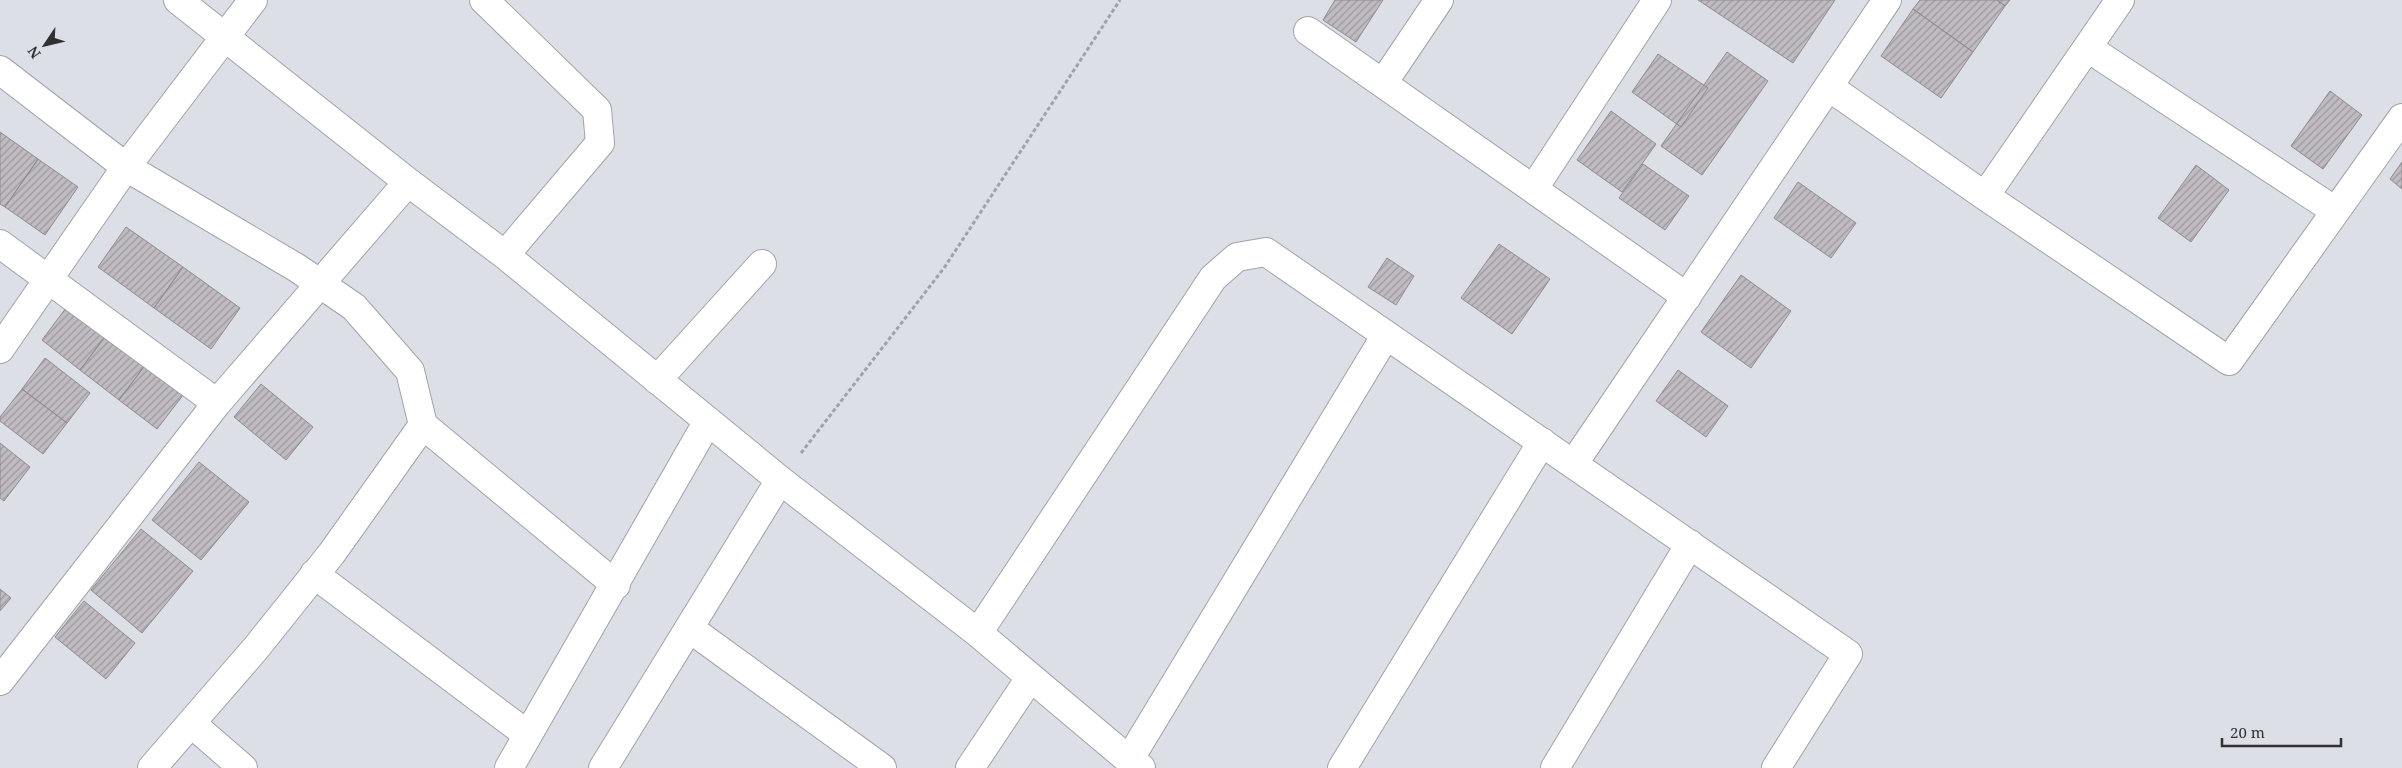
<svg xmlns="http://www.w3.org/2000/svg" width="2402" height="768" font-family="'Noto Serif',serif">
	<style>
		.building { fill: url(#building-hatch); stroke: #908b90 }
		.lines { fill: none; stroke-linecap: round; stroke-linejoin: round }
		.street-casing { stroke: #a0a3a9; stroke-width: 30 }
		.path { stroke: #a0a2a7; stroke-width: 3; stroke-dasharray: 4 2.5; stroke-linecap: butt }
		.street { stroke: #fff; stroke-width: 28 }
	</style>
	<defs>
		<pattern id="building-hatch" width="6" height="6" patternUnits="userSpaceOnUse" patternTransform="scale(1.25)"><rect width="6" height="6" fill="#bfbbc0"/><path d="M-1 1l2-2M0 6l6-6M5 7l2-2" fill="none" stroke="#9c999d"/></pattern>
	</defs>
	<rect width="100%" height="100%" fill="#dcdfe5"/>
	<path class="building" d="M1335 0H1383L1356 42 1323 20Z
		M1698 0H1835L1793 63Z
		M1920 0H1997L2005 6 1973 52 1913 9Z
		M1997 0H2010L2005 6Z
		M1913 9 1973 52 1941 98 1881 56Z
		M1727 52 1768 81 1702 175 1661 146Z
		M1658 54 1708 88 1681 127 1632 92Z
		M2330 91 2362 115 2323 169 2291 146Z
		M1611 111 1656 144 1622 192 1577 160Z
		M0 132 38 159 5 207 0 204Z
		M38 159 78 187 45 235 5 207Z
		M2402 162V189L2390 179Z
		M1643 164 1689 196 1665 230 1619 198Z
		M2196 165 2229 190 2191 242 2158 218Z
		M1798 182 1856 223 1831 258 1774 218Z
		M126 227 183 267 154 308 98 267Z
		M1499 244 1550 279 1512 334 1461 298Z
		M1387 258 1414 276 1396 305 1368 287Z
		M183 267 240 308 211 349 154 308Z
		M1741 275 1791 311 1751 368 1701 332Z
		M72 300 110 330 80 370 42 340Z
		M110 330 149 360 119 400 80 370Z
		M45 358 90 393 67 423 22 389Z
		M149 360 187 390 157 429 119 400Z
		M1678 370 1728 406 1706 437 1656 401Z
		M261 384 313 427 286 460 234 417Z
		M22 389 67 423 43 454 0 421V417Z
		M0 443 30 467 4 501 0 498Z
		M199 462 249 502 201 560 152 520Z
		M141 529 193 571 142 633 91 590Z
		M0 589 11 598 0 611Z
		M84 601 135 643 106 679 55 637Z"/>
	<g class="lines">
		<defs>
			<path id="street" d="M178 0 408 182 505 255 780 480 978 633 1129 760 1141 768
				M484 0 597 110 600 143 505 255
				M1308 31 1687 297
				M2088 48 2334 210
				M0 70 126 167 297 268 354 307 410 371 423 425 332 553 256 648 152 768
				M1383 83 1439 0
				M1829 87 1985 196 2229 361 2402 118
				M1534 188 1657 0
				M1985 196 2120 0
				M0 244 217 403
				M0 349 126 167 253 0
				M657 380 762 264
				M423 425 616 585
				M1574 463 1887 0
				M314 574 528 735
				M689 628 882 768
				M978 633 1213 278 1237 257 1266 252 1848 654 1776 768
				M0 681 217 403 408 182
				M191 723 243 768
				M1129 760 1386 335
				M509 768 708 421
				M603 768 780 480
				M970 768 1030 678
				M1342 768 1542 442
				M1555 768 1690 544"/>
		</defs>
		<use href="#street" class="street-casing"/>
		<path class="path" d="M801 453 944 268 1120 0"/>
		<use href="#street" class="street"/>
	</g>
	<g transform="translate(45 45) rotate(235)" stroke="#dcdfe5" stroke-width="4" paint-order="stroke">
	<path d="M0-4L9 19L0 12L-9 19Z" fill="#303133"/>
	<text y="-8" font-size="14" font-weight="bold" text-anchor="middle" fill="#303133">N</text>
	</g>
	<path d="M2222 738v8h119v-8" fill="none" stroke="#303133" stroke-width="2.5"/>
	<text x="2230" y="738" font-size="15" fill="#303133" stroke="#dcdfe5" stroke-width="4" paint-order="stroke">20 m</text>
</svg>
